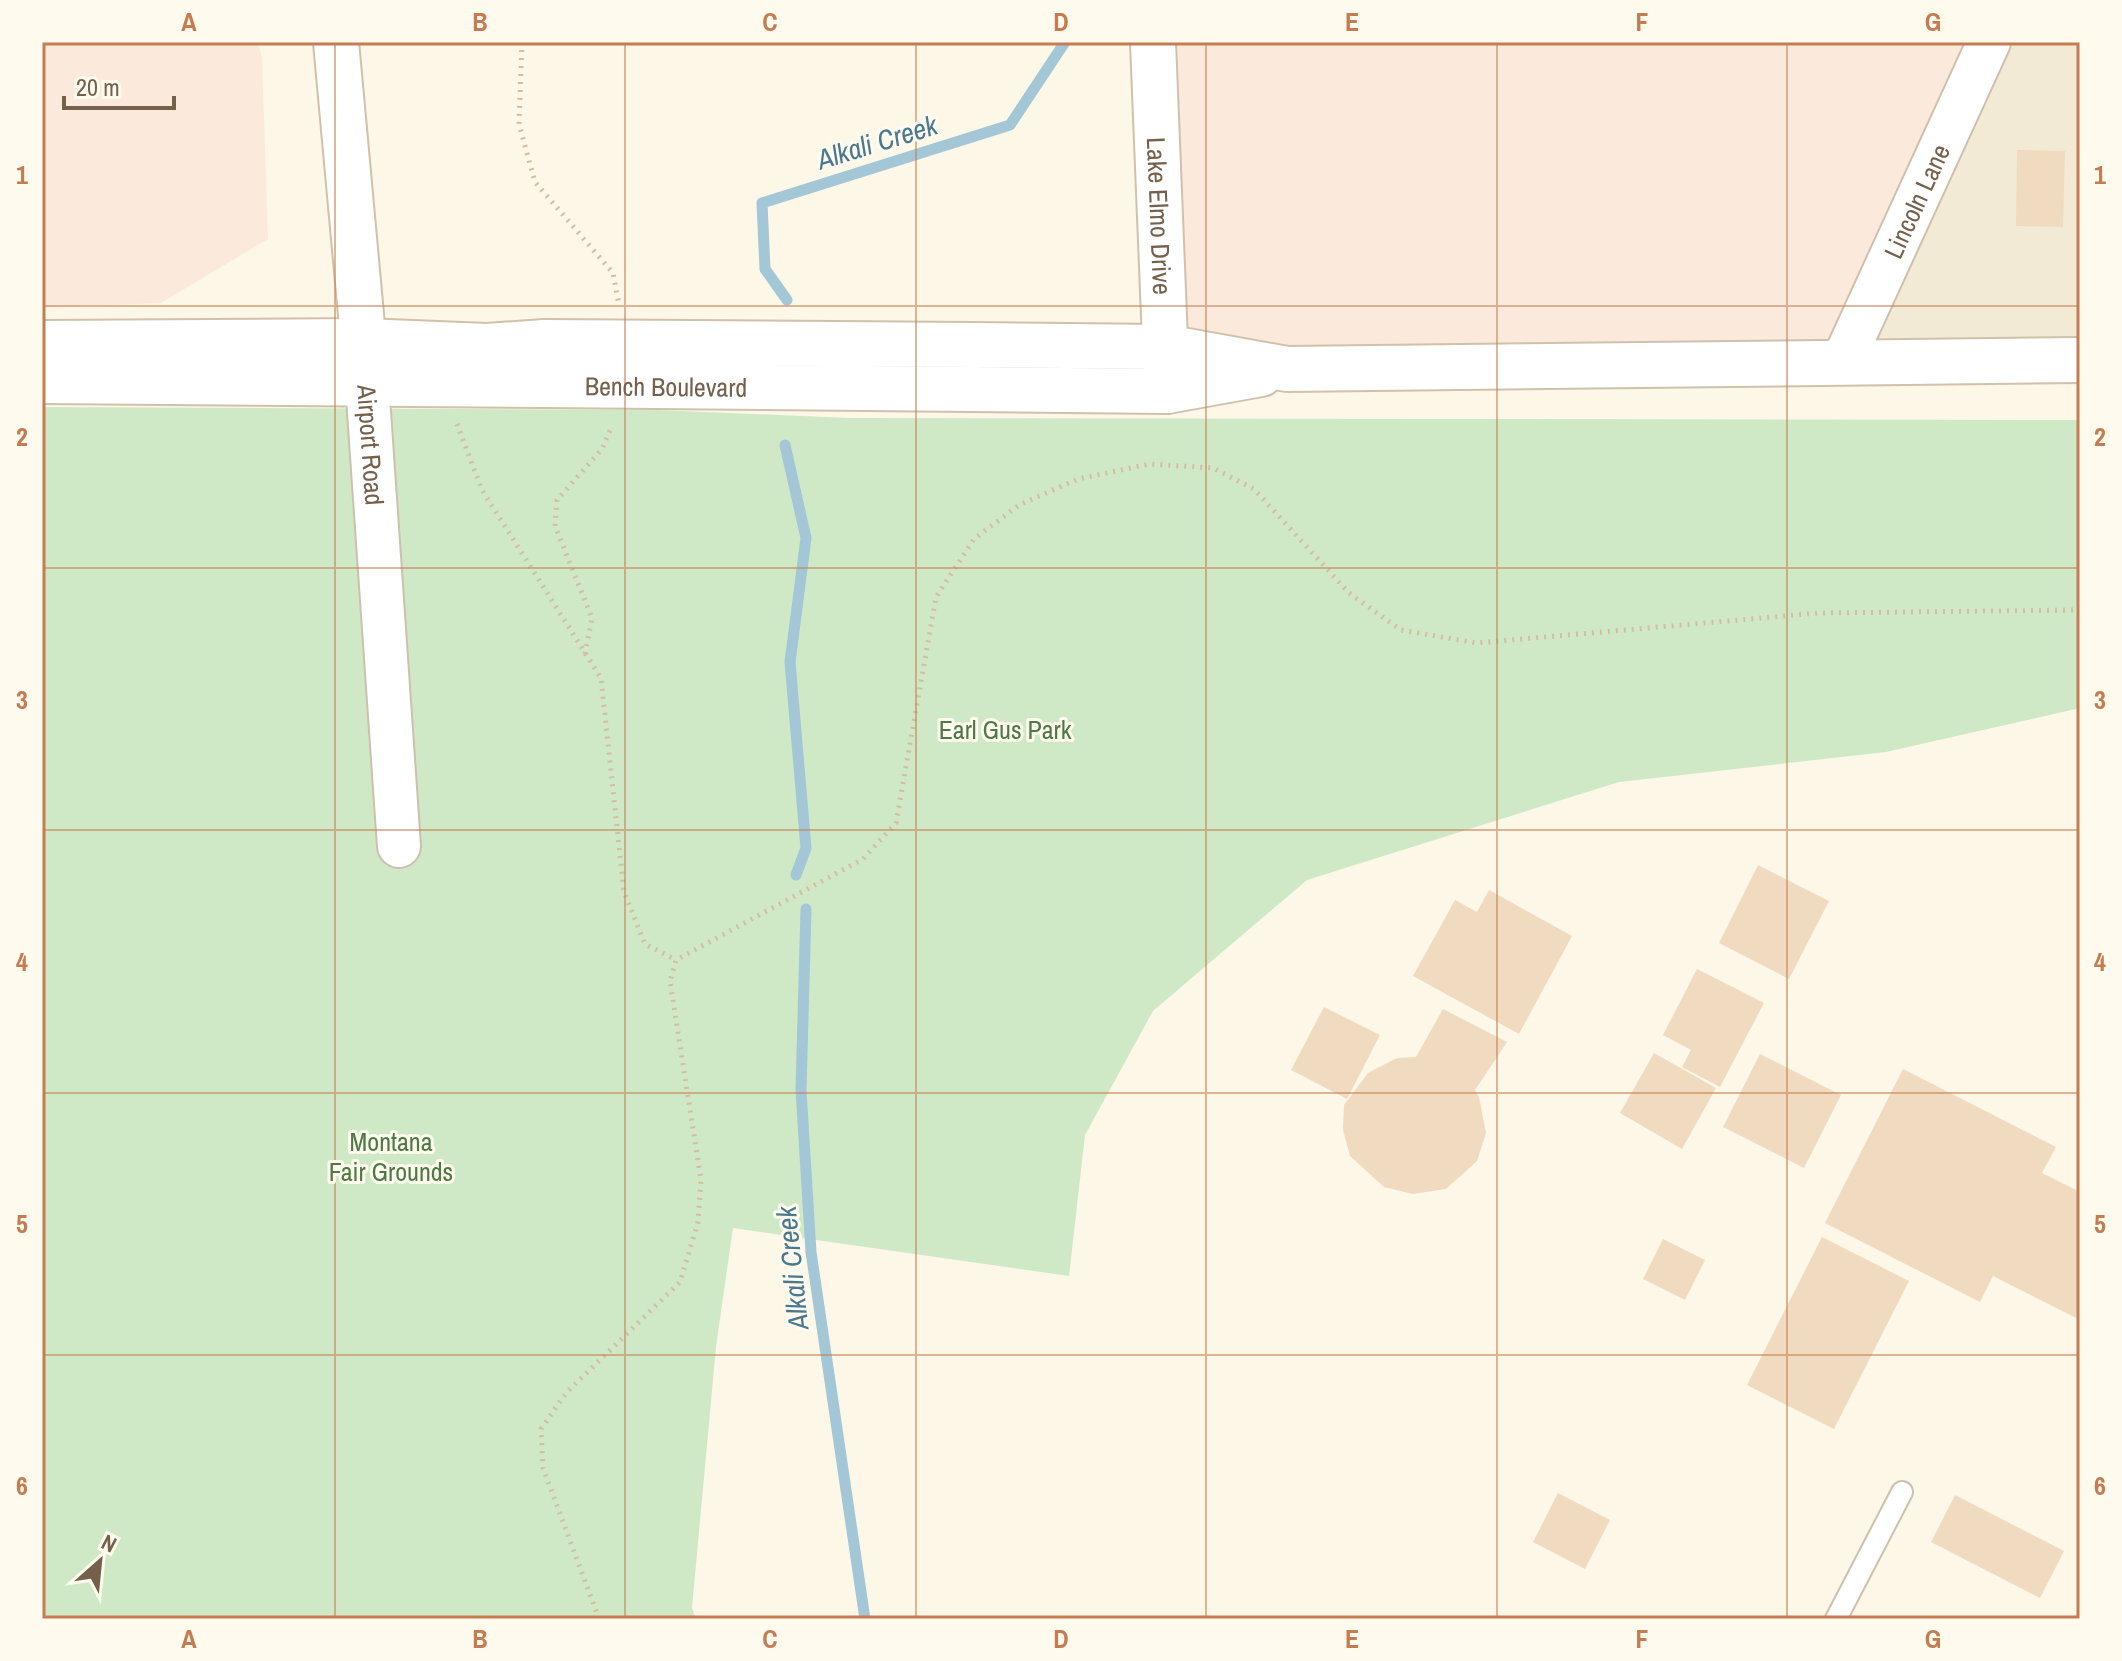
<svg xmlns="http://www.w3.org/2000/svg" width="2122" height="1661" font-family="'Archivo Narrow',sans-serif">
	<style>
		.residential { fill: #f3ead6 }
		.commercial { fill: #fbeadc }
		.green { fill: #cfe9c6 }
		.lines { fill: none; stroke-linecap: round; stroke-linejoin: round }
		.stream { stroke: #a3c7d6; stroke-width: 11 }
		.building { fill: #f0dac0 }
		.lane-casing { stroke: #cdc0ae; stroke-width: 24 }
		.street-casing { stroke: #cdc0ae; stroke-width: 46 }
		.secondary-casing { stroke: #d0c1ab; stroke-width: 48 }
		.path { stroke: #d5bda3; stroke-width: 5; stroke-dasharray: 2 6; stroke-linecap: butt }
		.lane { stroke: #fff; stroke-width: 20 }
		.street { stroke: #fff; stroke-width: 42 }
		.secondary { stroke: #fff; stroke-width: 44 }
		.secondary-bridge-casing { stroke: #d0c1ab; stroke-width: 48; stroke-linecap: butt }
		.secondary-bridge { stroke: #fff; stroke-width: 44 }
		.grid { fill: none; stroke: #c57c50; stroke-width: 2; stroke-opacity: 0.55 }
		.labels { text-anchor: middle; dominant-baseline: central; stroke-width: 6; stroke-linejoin: round; paint-order: stroke }
		.street-label { font-size: 26px; fill: #75604c; stroke: #fefaee }
		.park-label { font-size: 26px; fill: #4d7944; stroke: #fefaee }
		.water-label { font-size: 28px; font-style: italic; fill: #4a788e; stroke: #fefaee }
		.neatline { fill: none; stroke: #c57c50; stroke-width: 3 }
		.grid-label { font-size: 26px; text-anchor: middle; font-weight: bold; fill: #c57c50 }
	</style>
	<rect width="100%" height="100%" fill="#fcf7e7"/>
	<path class="residential" d="M1989 42H2080V360L1843 361Z"/>
	<path class="commercial" d="M42 42H258L262 58 268 239 161 303 42 308Z
		M1153 42H1989L1843 361 1165 347Z"/>
	<path class="green" d="M42 407 658 410 849 418 2080 420V708L1886 752 1619 782 1307 880 1153 1011 1085 1135 1069 1276 733 1228 716 1347 692 1608 696 1619H42Z"/>
	<g class="lines">
		<path class="stream" d="M787 300 765 269 762 203 1010 125 1065 42
			M785 445 806 538 790 662 806 848 796 875
			M806 909 801 1090 811 1252 865 1619"/>
	</g>
	<path class="building" d="M2017 150 2065 151 2063 227 2016 226Z
		M1758 865 1829 901 1789 979 1719 943Z
		M1489 890 1572 936 1519 1034 1413 976 1455 900 1477 912Z
		M1697 969 1764 1003 1720 1087 1682 1067 1691 1050 1663 1035Z
		M1324 1007 1380 1035 1347 1099 1291 1070Z
		M1443 1009 1507 1042 1475 1090 1479 1097 1486 1133 1477 1161 1446 1189 1413 1194 1384 1187 1350 1156 1343 1130 1344 1105 1368 1073 1397 1058 1416 1057Z
		M1654 1053 1716 1088 1682 1149 1620 1113Z
		M1760 1054 1841 1095 1804 1168 1723 1127Z
		M1903 1069 2056 1147 2042 1173 2080 1192V1320L1993 1276 1980 1302 1825 1223Z
		M1822 1237 1909 1281 1834 1429 1747 1385Z
		M1663 1239 1705 1260 1685 1300 1643 1279Z
		M1558 1493 1610 1520 1585 1569 1533 1542Z
		M1955 1495 2064 1551 2040 1598 1931 1542Z"/>
	<g class="lines">
		<defs>
			<path id="lane" d="M1836 1619 1902 1492"/>
			<g id="street">
				<path id="s1" d="M1843 361 1989 42"/>
				<path id="s2" d="M367 383 399 846"/>
			</g>
			<g id="secondary">
				<path d="M336 42 366 369"/>
				<path id="s3" d="M1153 42 1167 391"/>
				<path d="M42 343 363 341 487 346 545 342"/>
				<path d="M973 345 1165 347 1287 369 2080 360"/>
				<path d="M42 381 546 385"/>
				<path d="M972 389 1167 391 1261 374"/>
			</g>
		</defs>
		<use href="#lane" class="lane-casing"/>
		<use href="#street" class="street-casing"/>
		<use href="#secondary" class="secondary-casing"/>
		<path class="path" d="M522 42 519 124 535 182 613 273 619 305
			M457 424 482 490 601 678 624 892 645 944 676 960
			M585 654 592 618 555 526 557 500 602 449 612 426
			M599 1619 543 1468 541 1429 566 1393 680 1282 698 1222 701 1180 670 981 676 960 863 859 896 823 936 597 974 539 1019 505 1078 479 1150 464 1213 468 1254 489 1349 593 1401 630 1476 643 1819 613 2080 610"/>
		<use href="#lane" class="lane"/>
		<use href="#street" class="street"/>
		<use href="#secondary" class="secondary"/>
		<defs>
			<g id="secondary-bridge">
				<path d="M545 342 973 345"/>
				<path id="s4" d="M546 385 972 389"/>
			</g>
		</defs>
		<use href="#secondary-bridge" class="secondary-bridge-casing"/>
		<use href="#secondary-bridge" class="secondary-bridge"/>
	</g>
	<path class="grid" d="M335 42V1619M625 42V1619M916 42V1619M1206 42V1619M1497 42V1619M1787 42V1619M42 306H2080M42 568H2080M42 830H2080M42 1093H2080M42 1355H2080"/>
	<g class="labels">
		<g class="street-label">
			<text stroke="none"><textPath href="#s1" startOffset="176">Lincoln Lane</textPath></text>
			<text stroke="none"><textPath href="#s3" startOffset="174">Lake Elmo Drive</textPath></text>
			<text stroke="none"><textPath href="#s4" startOffset="120">Bench Boulevard</textPath></text>
			<text stroke="none"><textPath href="#s2" startOffset="62">Airport Road</textPath></text>
		</g>
		<g class="park-label">
			<text x="1005" y="729">Earl Gus Park</text>
			<text x="391" y="1141">Montana<tspan x="391" dy="30">Fair Grounds</tspan></text>
		</g>
		<g class="water-label">
			<text transform="translate(877 142) rotate(-17)">Alkali Creek</text>
			<text transform="translate(792 1268) rotate(-96)">Alkali Creek</text>
		</g>
	</g>
	<rect width="2122" height="1661" fill="none" stroke="#fefaee" stroke-width="88"/>
	<g transform="translate(100 1561) rotate(27)" stroke="#fefaee" stroke-width="6" paint-order="stroke">
	<path d="M0-6L14 30L0 20L-14 30Z" fill="#75604c"/>
	<text y="-12" font-size="22" font-weight="bold" text-anchor="middle" fill="#75604c">N</text>
	</g>
	<path d="M64 96v12h110v-12" fill="none" stroke="#75604c" stroke-width="4"/>
	<text x="76" y="96" font-size="24" fill="#75604c" stroke="#fefaee" stroke-width="6" paint-order="stroke">20 m</text>
	<rect x="44" y="44" width="2034" height="1573" class="neatline"/>
	<g class="grid-label">
		<text x="189" y="31">A</text>
		<text x="480" y="31">B</text>
		<text x="770" y="31">C</text>
		<text x="1061" y="31">D</text>
		<text x="1352" y="31">E</text>
		<text x="1642" y="31">F</text>
		<text x="1933" y="31">G</text>
		<text x="22" y="184">1</text>
		<text x="2100" y="184">1</text>
		<text x="22" y="446">2</text>
		<text x="2100" y="446">2</text>
		<text x="22" y="709">3</text>
		<text x="2100" y="709">3</text>
		<text x="22" y="971">4</text>
		<text x="2100" y="971">4</text>
		<text x="22" y="1233">5</text>
		<text x="2100" y="1233">5</text>
		<text x="22" y="1495">6</text>
		<text x="2100" y="1495">6</text>
		<text x="189" y="1648">A</text>
		<text x="480" y="1648">B</text>
		<text x="770" y="1648">C</text>
		<text x="1061" y="1648">D</text>
		<text x="1352" y="1648">E</text>
		<text x="1642" y="1648">F</text>
		<text x="1933" y="1648">G</text>
	</g>
</svg>
